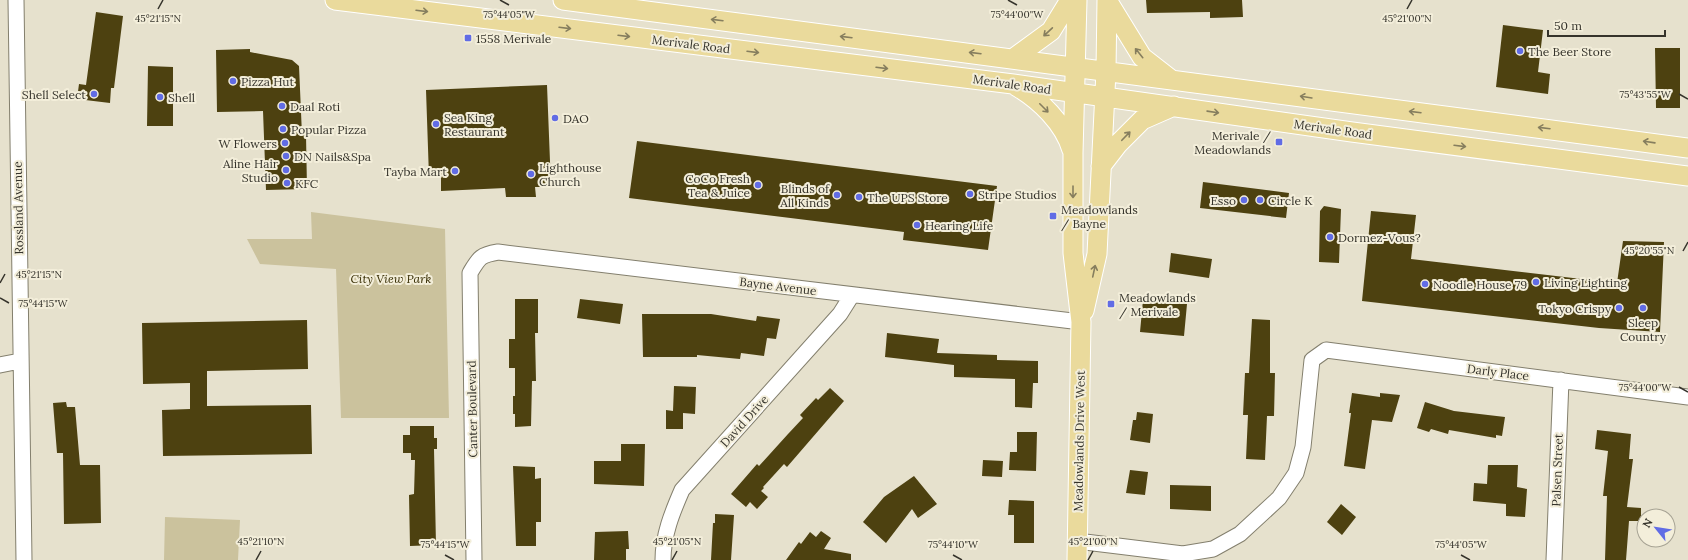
<svg xmlns="http://www.w3.org/2000/svg" width="1688" height="560" font-family="Lora,serif">
	<style>
		.green { fill: #cbc29d }
		.building { fill: #4d4110 }
		.lines { fill: none; stroke-linecap: round; stroke-linejoin: round }
		.minor-casing { stroke: #837f6d; stroke-width: 17 }
		.major-casing { stroke: #fff; stroke-width: 21 }
		.minor { stroke: #fff; stroke-width: 15 }
		.major { stroke: #eada9c; stroke-width: 19 }
		.oneway { stroke: #867e5e }
		.ticks { fill: none; stroke: #35332b; stroke-width: 1.5 }
		.poi-dot { fill: #616ce5; stroke: #f3eeda; stroke-width: 1.5 }
		.labels { text-anchor: middle; dominant-baseline: central; stroke-width: 4; stroke-linejoin: round; paint-order: stroke }
		.poi-label { font-size: 12px; fill: #35332b; stroke: #f3eeda; text-anchor: start }
		.street-label { font-size: 12px; fill: #35332b; stroke: #f3eeda }
		.park-label { font-size: 12px; font-style: italic; fill: #372d03; stroke: #f3eeda }
		.ticks-label { font-size: 10px; text-anchor: middle; fill: #35332b; stroke: #f3eeda; stroke-width: 4; stroke-linejoin: round; paint-order: stroke }
	</style>
	<rect width="100%" height="100%" fill="#e6e1cd"/>
	<path class="green" d="M311 212 445 229 449 418H341L336 269 260 264 247 239H312Z
		M165 517 240 520 238 560H164Z"/>
	<path class="building" d="M1146 0H1242L1243 17 1210 18V12L1147 13Z
		M96 12 123 16 114 88H111L110 103 77 99 79 84 86 85Z
		M1503 25 1543 30 1538 72 1550 74 1548 94 1496 87Z
		M1655 48H1680V108H1656Z
		M250 49V52L292 60 299 66 302 135H306L307 189 266 190 263 111 217 112 216 50Z
		M148 66 173 67V126H147Z
		M547 85 551 187H535L536 197H506L505 188 441 191V176L429 177 426 90Z
		M637 141 997 186 988 250 903 240 904 232 629 198Z
		M1203 182 1289 193 1286 218 1200 208Z
		M1324 206 1341 209 1339 263 1319 262 1320 211Z
		M1371 211 1416 215 1411 259 1590 280 1617 283 1623 241 1664 242 1660 332 1599 328 1362 301Z
		M1171 253 1212 259 1209 278 1169 272Z
		M515 299H538V333H535L536 381H532L531 426 515 427V414H513V396H515V368H509V339H515Z
		M580 299 623 304 620 324 577 318Z
		M1143 300 1187 304 1184 336 1140 332Z
		M642 314H711L756 321 757 316 780 319 776 339 767 338 764 356 741 353 740 359 697 355V357H643Z
		M1252 319 1270 320V373H1275L1274 416H1267L1265 460 1246 459 1248 415H1243L1245 373H1249Z
		M307 320 308 369 207 371V406L311 405 312 454 163 456 162 410 190 409V383L143 384 142 323Z
		M887 333 939 339 937 353 997 355V360L1038 361V383H1033L1032 408 1015 407V379L954 377V365L885 357Z
		M674 386 696 387 695 414 683 413V429H666V410L673 411Z
		M830 388 844 401 787 467 784 464 763 487 764 488 761 491 768 497 757 509 750 502 746 507 731 494 757 464 759 466 788 434 803 418 800 415 816 398 818 400Z
		M1352 393 1380 397V393L1400 395 1392 422 1372 420 1365 469 1344 466 1351 413H1349Z
		M66 402 67 407H75L80 465H100L101 523 64 524 63 453H57L53 403Z
		M1425 402 1454 411 1505 417 1502 436 1496 435V438L1449 430 1448 434 1431 429 1429 432 1417 428Z
		M1137 412 1153 414 1150 443 1130 440 1133 420H1136Z
		M410 426H434V438H437V449H434L436 545 410 546 409 495 414 494 415 460H411V453H403V435H410Z
		M1597 430 1631 434 1629 459H1633L1627 507 1641 508V521H1629L1626 560H1605L1607 496H1603L1608 451 1595 449Z
		M1017 432H1037L1036 471 1009 470 1010 452H1017Z
		M621 444H645L644 486 594 484V461H621Z
		M983 460 1003 461 1002 477 982 476Z
		M1488 465H1518L1517 487 1527 489 1525 517 1506 516V504L1473 501 1474 483 1487 484Z
		M513 466 535 467V479L541 478V522H536V546H516Z
		M1130 470 1148 472 1145 495 1126 493Z
		M914 476 937 504 918 518 912 509 886 543 863 522 884 497Z
		M1170 485 1211 486V511L1170 509Z
		M1009 500 1034 501V543H1014V515H1008Z
		M1341 504 1356 517 1342 535 1327 522Z
		M715 514 734 515 731 560H711L713 523H715Z
		M628 531 629 549H626V560H594L595 532Z
		M821 531 831 538 824 549 851 554V560H786L799 542 801 544 810 532 816 537Z"/>
	<g class="lines">
		<defs>
			<path id="minor" d="M16 0 24 560
				M0 365 20 361
				M1077 541 1183 554 1213 549 1240 534 1279 498 1296 473 1303 447 1312 360 1326 350 1688 397
				M474 560 470 273C479 258 480 255 498 252L1081 322
				M663 560C663 535 672 513 682 490L840 314 852 295
				M1554 560 1561 380"/>
			<path id="major" d="M335 0 1013 84 1352 132 1688 176
				M563 0 1688 148
				M1107 0 1142 57 1169 78
				M1014 58 1051 31 1070 0
				M1016 86C1040 100 1064 123 1072 150
				M1101 166 1118 144 1142 120 1174 106
				M1084 311 1097 254 1106 71 1107 0
				M1077 560 1081 322 1073 253V153L1077 0"/>
		</defs>
		<use href="#minor" class="minor-casing"/>
		<use href="#major" class="major-casing"/>
		<use href="#minor" class="minor"/>
		<use href="#major" class="major"/>
	</g>
	<defs><path id="oneway-shaft" d="M-6 0H5M1.5-3L5.5 0L1.5 3" fill="none" stroke-width="1.6" stroke-linecap="round" stroke-linejoin="round"/></defs>
	<g class="oneway">
		<use href="#oneway-shaft" transform="translate(422 11) rotate(7)"/>
		<use href="#oneway-shaft" transform="translate(717 20) rotate(-173)"/>
		<use href="#oneway-shaft" transform="translate(565 28) rotate(7)"/>
		<use href="#oneway-shaft" transform="translate(1048 32) rotate(137)"/>
		<use href="#oneway-shaft" transform="translate(624 36) rotate(7)"/>
		<use href="#oneway-shaft" transform="translate(846 37) rotate(-173)"/>
		<use href="#oneway-shaft" transform="translate(753 52) rotate(7)"/>
		<use href="#oneway-shaft" transform="translate(975 53) rotate(-173)"/>
		<use href="#oneway-shaft" transform="translate(1139 53) rotate(-129)"/>
		<use href="#oneway-shaft" transform="translate(882 68) rotate(7)"/>
		<use href="#oneway-shaft" transform="translate(1306 97) rotate(-171)"/>
		<use href="#oneway-shaft" transform="translate(1044 108) rotate(45)"/>
		<use href="#oneway-shaft" transform="translate(1213 112) rotate(8)"/>
		<use href="#oneway-shaft" transform="translate(1415 112) rotate(-173)"/>
		<use href="#oneway-shaft" transform="translate(1544 128) rotate(-173)"/>
		<use href="#oneway-shaft" transform="translate(1126 136) rotate(-46)"/>
		<use href="#oneway-shaft" transform="translate(1649 142) rotate(-172)"/>
		<use href="#oneway-shaft" transform="translate(1460 146) rotate(7)"/>
		<use href="#oneway-shaft" transform="translate(1073 192) rotate(90)"/>
		<use href="#oneway-shaft" transform="translate(1094 271) rotate(-78)"/>
	</g>
	<path class="ticks" d="M500 0 509 5M1008 0 1017 5M158 9 163 0M1407 9 1412 0M1679 94 1688 99M1683 251 1688 242M0 283 5 274M0 298 9 303M1679 387 1688 392M445 555 454 560M953 555 962 560M1461 555 1470 560M256 560 261 551M672 560 677 551M1088 560 1093 551"/>
	<g class="poi-dot">
		<rect x="464" y="34" width="8" height="8" rx="2"/>
		<circle cx="1520" cy="51" r="4"/>
		<circle cx="233" cy="81" r="4"/>
		<circle cx="94" cy="94" r="4"/>
		<circle cx="160" cy="97" r="4"/>
		<circle cx="282" cy="106" r="4"/>
		<circle cx="555" cy="118" r="4"/>
		<circle cx="436" cy="124" r="4"/>
		<circle cx="283" cy="129" r="4"/>
		<rect x="1275" y="138" width="8" height="8" rx="2"/>
		<circle cx="285" cy="143" r="4"/>
		<circle cx="286" cy="156" r="4"/>
		<circle cx="286" cy="170" r="4"/>
		<circle cx="455" cy="171" r="4"/>
		<circle cx="531" cy="174" r="4"/>
		<circle cx="287" cy="183" r="4"/>
		<circle cx="758" cy="185" r="4"/>
		<circle cx="970" cy="194" r="4"/>
		<circle cx="837" cy="195" r="4"/>
		<circle cx="859" cy="197" r="4"/>
		<circle cx="1244" cy="200" r="4"/>
		<circle cx="1260" cy="200" r="4"/>
		<rect x="1049" y="212" width="8" height="8" rx="2"/>
		<circle cx="917" cy="225" r="4"/>
		<circle cx="1330" cy="237" r="4"/>
		<circle cx="1536" cy="282" r="4"/>
		<circle cx="1425" cy="284" r="4"/>
		<rect x="1107" y="300" width="8" height="8" rx="2"/>
		<circle cx="1619" cy="308" r="4"/>
		<circle cx="1643" cy="308" r="4"/>
	</g>
	<g class="labels">
		<g class="poi-label">
			<text x="476" y="38">1558 Merivale</text>
			<text x="1528" y="51">The Beer Store</text>
			<text x="241" y="81">Pizza Hut</text>
			<text x="86" y="94" text-anchor="end">Shell Select</text>
			<text x="168" y="97">Shell</text>
			<text x="290" y="106">Daal Roti</text>
			<text x="444" y="117">Sea King<tspan x="444" dy="14">Restaurant</tspan></text>
			<text x="563" y="118">DAO</text>
			<text x="291" y="129">Popular Pizza</text>
			<text x="1271" y="135" text-anchor="end">Merivale /<tspan x="1271" dy="14">Meadowlands</tspan></text>
			<text x="277" y="143" text-anchor="end">W Flowers</text>
			<text x="294" y="156">DN Nails&amp;Spa</text>
			<text x="278" y="163" text-anchor="end">Aline Hair<tspan x="278" dy="14">Studio</tspan></text>
			<text x="539" y="167">Lighthouse<tspan x="539" dy="14">Church</tspan></text>
			<text x="447" y="171" text-anchor="end">Tayba Mart</text>
			<text x="750" y="178" text-anchor="end">CoCo Fresh<tspan x="750" dy="14">Tea &amp; Juice</tspan></text>
			<text x="295" y="183">KFC</text>
			<text x="829" y="188" text-anchor="end">Blinds of<tspan x="829" dy="14">All Kinds</tspan></text>
			<text x="978" y="194">Stripe Studios</text>
			<text x="867" y="197">The UPS Store</text>
			<text x="1236" y="200" text-anchor="end">Esso</text>
			<text x="1268" y="200">Circle K</text>
			<text x="1061" y="209">Meadowlands<tspan x="1061" dy="14">/ Bayne</tspan></text>
			<text x="925" y="225">Hearing Life</text>
			<text x="1338" y="237">Dormez-Vous?</text>
			<text x="1544" y="282">Living Lighting</text>
			<text x="1433" y="284">Noodle House 79</text>
			<text x="1119" y="297">Meadowlands<tspan x="1119" dy="14">/ Merivale</tspan></text>
			<text x="1611" y="308" text-anchor="end">Tokyo Crispy</text>
			<text x="1643" y="322" text-anchor="middle">Sleep<tspan x="1643" dy="14">Country</tspan></text>
		</g>
		<g class="street-label">
			<text transform="translate(691 44) rotate(7)">Merivale Road</text>
			<text transform="translate(1012 84) rotate(8)">Merivale Road</text>
			<text transform="translate(1333 129) rotate(8)">Merivale Road</text>
			<text transform="translate(18 208) rotate(-91)">Rossland Avenue</text>
			<text transform="translate(778 286) rotate(7)">Bayne Avenue</text>
			<text transform="translate(1498 372) rotate(7)">Darly Place</text>
			<text transform="translate(472 409) rotate(-91)">Canter Boulevard</text>
			<text transform="translate(744 421) rotate(-48)">David Drive</text>
			<text transform="translate(1079 441) rotate(-89)">Meadowlands Drive West</text>
			<text transform="translate(1557 470) rotate(-88)">Palsen Street</text>
		</g>
		<g class="park-label">
			<text x="391" y="278">City View Park</text>
		</g>
	</g>
	<g class="ticks-label">
		<text x="509" y="18">75°44'05"W</text>
		<text x="1017" y="18">75°44'00"W</text>
		<text x="158" y="22">45°21'15"N</text>
		<text x="1407" y="22">45°21'00"N</text>
		<text x="1645" y="98">75°43'55"W</text>
		<text x="1649" y="254">45°20'55"N</text>
		<text x="39" y="278">45°21'15"N</text>
		<text x="43" y="307">75°44'15"W</text>
		<text x="1645" y="391">75°44'00"W</text>
		<text x="261" y="545">45°21'10"N</text>
		<text x="677" y="545">45°21'05"N</text>
		<text x="1093" y="545">45°21'00"N</text>
		<text x="445" y="548">75°44'15"W</text>
		<text x="953" y="548">75°44'10"W</text>
		<text x="1461" y="548">75°44'05"W</text>
	</g>
	<g transform="translate(1656 528) rotate(300)"><circle r="19" fill="#f3eeda" stroke="#a7a394"/>
	<path d="M0-3L7 15L0 10L-7 15Z" fill="#616ce5"/>
	<text y="-6" font-size="11" font-weight="bold" text-anchor="middle" fill="#35332b">N</text>
	</g>
	<path d="M1548 30v6h117v-6" fill="none" stroke="#35332b" stroke-width="2"/>
	<text x="1554" y="30" font-size="12" fill="#35332b" stroke="#f3eeda" stroke-width="3" paint-order="stroke">50 m</text>
</svg>
